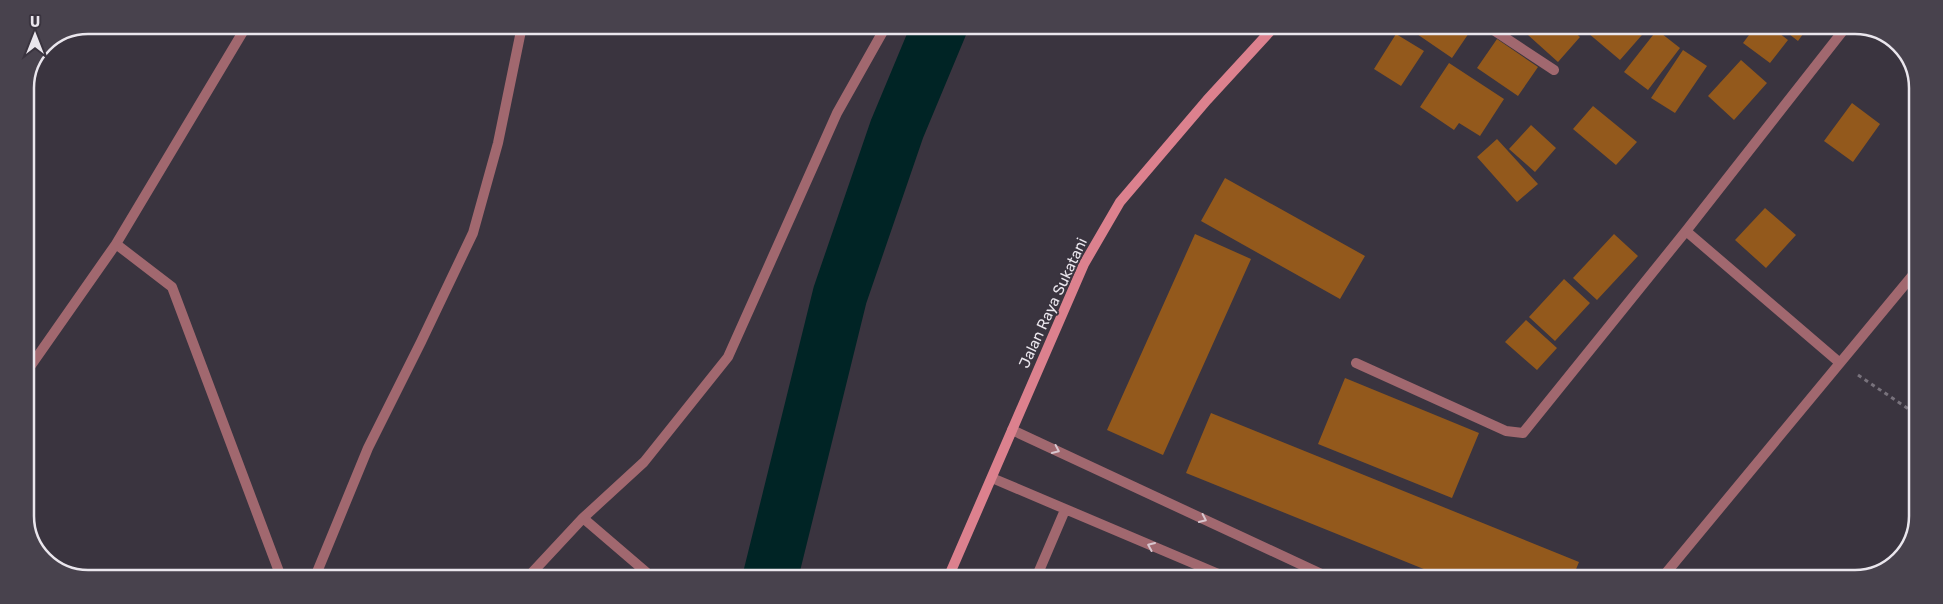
<svg xmlns="http://www.w3.org/2000/svg" width="1943" height="604" font-family="Rubik,sans-serif">
	<style>
		.lines { fill: none; stroke-linecap: round; stroke-linejoin: round }
		.river { stroke: #002425; stroke-width: 55 }
		.building { fill: #93591c }
		.path { stroke: #78727c; stroke-width: 3; stroke-dasharray: 4 4; stroke-linecap: butt }
		.street { stroke: #a1686f; stroke-width: 10 }
		.secondary { stroke: #dc818e; stroke-width: 10 }
		.oneway { stroke: #d8c6ce }
		.labels { text-anchor: middle; dominant-baseline: central; stroke-width: 4; stroke-linejoin: round; paint-order: stroke }
		.street-label { font-size: 15px; fill: #eae6ed; stroke: #3a343f }
		.rim { fill: none; stroke: #eae6ed; stroke-width: 2.5 }
	</style>
	<rect width="100%" height="100%" fill="#3a343f"/>
	<g class="lines">
		<path class="river" d="M770 578 840 295 897 129 940 26"/>
	</g>
	<path class="building" d="M1417 27H1473L1452 58 1414 32Z
		M1535 27H1569L1580 37 1558 62 1528 35Z
		M1593 27H1649L1620 60 1588 33Z
		M1755 27H1771L1788 40 1770 63 1743 43Z
		M1780 27H1808L1798 41Z
		M1657 30 1680 48 1648 90 1624 72Z
		M1396 34 1424 51 1401 86 1374 69Z
		M1497 39 1538 67 1518 96 1477 68Z
		M1683 50 1707 66 1675 113 1651 98Z
		M1741 60 1767 83 1734 120 1708 96Z
		M1449 63 1504 99 1480 136 1459 123 1454 130 1420 107Z
		M1852 103 1880 124 1853 162 1824 141Z
		M1593 106 1637 142 1616 165 1573 129Z
		M1531 125 1556 148 1535 172 1509 149Z
		M1497 139 1538 184 1517 202 1477 157Z
		M1225 178 1365 256 1340 299 1201 221Z
		M1765 208 1796 235 1766 268 1735 240Z
		M1195 234 1251 259 1163 455 1107 430Z
		M1614 234 1638 256 1597 300 1573 278Z
		M1564 279 1590 303 1555 341 1529 317Z
		M1526 320 1557 348 1537 370 1505 342Z
		M1345 378 1479 433 1452 498 1318 444Z
		M1211 413 1579 562 1572 579 1446 578 1186 473Z
		M1054 573 1067 578H1052Z"/>
	<g class="lines">
		<path class="path" d="M1858 375 1916 414"/>
		<path class="street" d="M1489 27 1554 70
			M1686 231 1840 363
			M116 244 247 25
			M1356 363 1506 431 1523 433 1686 231 1846 27
			M25 374 116 244 172 287 281 577
			M1012 430 1330 578
			M992 478 1228 578
			M583 518 653 578
			M315 577 368 448 421 342 473 233 498 143 522 26
			M528 577 583 518 644 462 728 357 837 113 886 26
			M1036 578 1065 510
			M1661 579 1917 270"/>
		<path class="secondary" d="M948 578 1084 264 1120 202 1207 100 1275 26"/>
	</g>
	<defs><path id="oneway-chevron" d="M-2-3.5L2.5 0L-2 3.5" fill="none" stroke-width="1.6" stroke-linecap="round" stroke-linejoin="round" transform="scale(1.25)"/></defs>
	<g class="oneway">
		<use href="#oneway-chevron" transform="translate(1056 450) rotate(25)"/>
		<use href="#oneway-chevron" transform="translate(1203 519) rotate(25)"/>
		<use href="#oneway-chevron" transform="translate(1151 546) rotate(-157)"/>
	</g>
	<g class="labels">
		<g class="street-label">
			<text transform="translate(1053 303) rotate(-65)">Jalan Raya Sukatani</text>
		</g>
	</g>
	<path d="M0 0H1943V604H0ZM88 34H1855A54 54 0 0 1 1909 88V516A54 54 0 0 1 1855 570H88A54 54 0 0 1 34 516V88A54 54 0 0 1 88 34Z" fill="#48424d" fill-rule="evenodd"/>
	<path class="rim" d="M88 34H1855A54 54 0 0 1 1909 88V516A54 54 0 0 1 1855 570H88A54 54 0 0 1 34 516V88A54 54 0 0 1 88 34Z"/>
	<g transform="translate(35 35)" stroke="#3a343f" stroke-width="4" paint-order="stroke">
	<path d="M0-4L9 19L0 12L-9 19Z" fill="#eae6ed"/>
	<text y="-8" font-size="14" font-weight="bold" text-anchor="middle" fill="#eae6ed">U</text>
	</g>
</svg>
